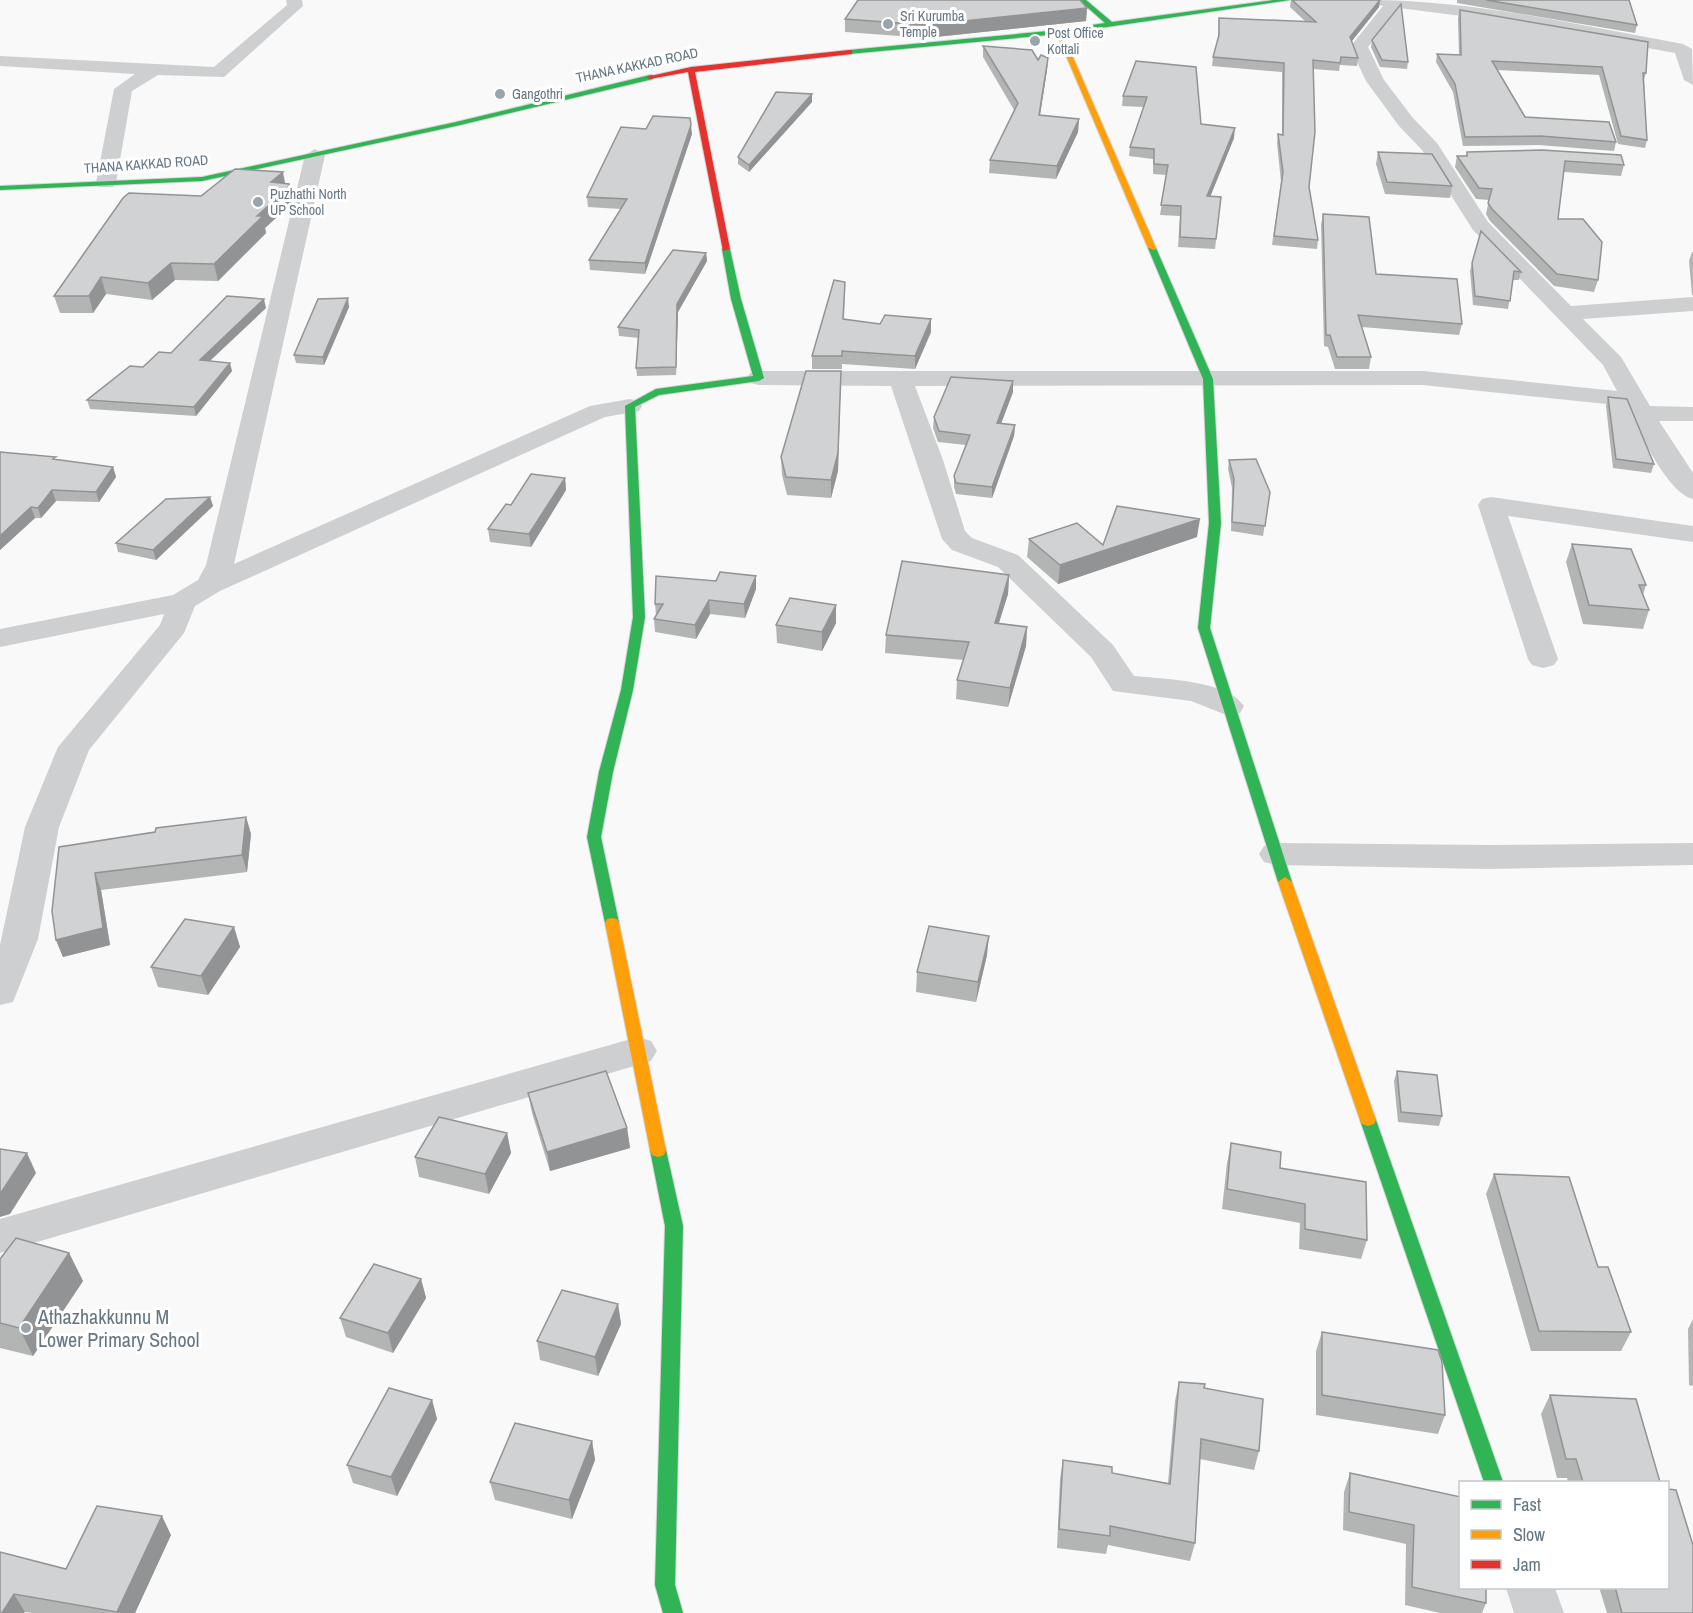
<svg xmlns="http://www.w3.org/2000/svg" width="1693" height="1613" font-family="'Archivo Narrow',sans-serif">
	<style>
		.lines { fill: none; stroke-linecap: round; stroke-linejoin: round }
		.fast-casing { stroke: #d5d6d7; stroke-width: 2 }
		.slow-casing { stroke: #d5d6d7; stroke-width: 2 }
		.jam-casing { stroke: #d5d6d7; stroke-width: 2 }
		.street { fill: #cecfd0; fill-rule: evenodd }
		.fast { fill: #30b455; fill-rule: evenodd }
		.slow { fill: #ff9f0a; fill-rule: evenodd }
		.jam { fill: #e5322d; fill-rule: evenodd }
		.wall { fill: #b3b5b5 }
		.shaded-wall { fill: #929394 }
		.building { fill: #d0d2d3; stroke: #929394; stroke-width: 1.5 }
		.poi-dot { fill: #99a4ac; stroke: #fff; stroke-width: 2 }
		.labels { text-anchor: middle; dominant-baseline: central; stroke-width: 6; stroke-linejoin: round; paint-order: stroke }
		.far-poi-label { font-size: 14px; fill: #657683; stroke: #fff; text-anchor: start }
		.far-street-label { font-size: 14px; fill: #657683; stroke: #fff }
		.near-poi-label { font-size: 20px; fill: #657683; stroke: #fff; text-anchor: start }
	</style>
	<rect width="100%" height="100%" fill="#f9f9f9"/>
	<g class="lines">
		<defs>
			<path id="fast" d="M1079 0H1086L1112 22 1273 0H1290L1059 34 849 54 845 52 849 50 1059 30 1105 23Z
				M650 75H653V79L456 126 202 181 0 190V186L202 177 456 122Z
				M1152 245 1156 248 1213 379 1221 523 1210 628 1292 882 1285 887 1278 882 1198 628 1209 523 1203 379 1148 248Z
				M726 246 730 249 741 299 764 378 759 381 659 395 635 407 645 617 633 690 613 772 601 837 619 923 617 927H607L605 923 587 837 599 772 621 690 633 617 625 406 656 389 753 376 731 299 722 249Z
				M1368 1114 1374 1116 1376 1120 1503 1482H1484L1360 1120 1362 1116Z
				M658 1143 664 1145 666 1150 683 1226 675 1585 683 1613H663L655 1585 665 1226 650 1150 652 1145Z"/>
			<path id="slow" d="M1059 30 1062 32 1156 248 1155 250 1148 248 1056 32Z
				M1285 877 1292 882 1376 1120 1374 1124 1368 1126 1362 1124 1360 1120 1278 882Z
				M612 918 617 919 619 923 666 1150 664 1155 658 1157 652 1155 650 1150 605 923 607 919Z"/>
			<path id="jam" d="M849 50H852V54L695 72 730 249 723 251 688 72 650 79 646 77 691 67Z"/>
		</defs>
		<use href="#fast" class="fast-casing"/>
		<use href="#slow" class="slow-casing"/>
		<use href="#jam" class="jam-casing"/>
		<path class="street" d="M286 0H302L303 6 224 77 158 75 132 91 116 183 113 187H99L96 183 114 89 135 74 0 66V56L214 67 287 5Z
			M1368 0C1474 0 1579 25 1683 44L1692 49 1693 85 1684 80 1675 53 1493 20 1399 8 1368 47 1384 80 1413 118 1437 143 1488 222 1571 306 1693 297V311L1583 319 1621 357 1650 406 1693 407V421H1659L1693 473V499C1667 493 1639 430 1626 406L1423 385 915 386 943 460 965 531 972 538 1018 555 1113 645 1134 676C1163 679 1227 680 1244 706L1240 713 1229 716 1191 701 1113 691 1091 657 998 567 952 550 942 539 891 386 759 385 750 383 747 378 750 373 759 371H1423L1617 391 1603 365 1473 230 1422 150 1399 126 1366 81 1350 47 1383 6 1370 3Z
			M315 149 325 155 234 564 590 406 630 399 639 401 642 406 639 411 605 417 220 591 195 606 184 633 89 750 59 827 38 939 13 1002 0 1005V945L25 827 58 747 160 625 164 614 0 647V629L173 595 198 580 206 565 305 155Z
			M1491 497 1693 526V542L1508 516 1558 659 1554 665 1543 668 1532 665 1528 659 1478 505 1482 499Z
			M1276 843 1488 845 1693 843V865L1488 869 1276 865 1264 862 1259 854 1264 846Z
			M638 1037 651 1041 657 1051 651 1061 0 1253V1219Z
			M1506 1588H1555L1564 1613H1514Z"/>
		<use href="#fast" class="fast"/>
		<use href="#slow" class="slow"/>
		<use href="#jam" class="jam"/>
	</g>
	<path class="wall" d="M1291 0H1380L1379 7 1351 42 1358 58 1357 66 1340 65 1339 71 1313 69 1309 187 1318 240 1317 249 1272 245 1281 182 1277 143 1278 134 1282 135V72L1212 66 1213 57 1218 39 1219 18 1306 22 1290 7Z
		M1457 0H1629L1637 25 1635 33 1457 3Z
		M1087 8 1086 21 926 38 845 32V19Z
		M1460 10 1646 73 1644 80 1647 140 1645 148 1618 144 1599 75 1497 70 1525 117 1616 142 1614 151 1539 145 1463 146 1453 92 1436 62 1437 54 1459 55 1458 18Z
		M1372 40 1408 62 1407 69 1380 67 1371 47Z
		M983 46 1038 60 1048 58 1047 70 1040 115 1079 119 1078 132 1056 179 989 173 990 160 1014 110 983 57Z
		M1136 61 1201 124 1234 138 1210 197H1221L1215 249 1178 247 1180 216 1160 215 1166 175 1153 174V159L1129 156 1130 147 1144 107 1122 106 1123 96Z
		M812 102 749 172 738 164V157Z
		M646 129 692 134 645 274 590 270 589 260 621 209 588 207 587 197Z
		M1378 152 1452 186 1450 198 1385 194 1376 164Z
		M1467 152 1624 165 1621 176 1564 172 1558 219 1598 280 1594 292 1554 286 1490 221 1486 214 1489 200 1476 199 1455 167 1457 156H1466Z
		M285 184H289L292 200 291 204 265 228 266 233 218 281 175 280 152 300 106 294 93 313H60L54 296 201 196Z
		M1323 214 1376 274 1462 324 1459 335 1362 327 1371 357 1369 369H1335L1328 347 1324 346 1321 225Z
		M1481 231 1521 272 1519 280H1513L1508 309 1473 305 1470 271Z
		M1692 252H1693V295H1692L1689 261Z
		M706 253 707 261 678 312 676 375 637 376 636 368 639 338 619 336 618 327Z
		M845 282 844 319 931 332 915 369 842 364V369H812V356Z
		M349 307 324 365 296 363 294 355Z
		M266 308 210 361 232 371 196 416 90 409 87 400 143 367Z
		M841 371 838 471 831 498 787 495 782 475 781 457Z
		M1013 392 1001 424 1015 425 1014 436 992 498 956 494 954 487V476L966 445 938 442 933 428 934 417Z
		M1608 397 1654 464 1651 473 1613 468 1606 406Z
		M0 452 113 467 116 477 99 502 56 501 41 518H35L0 550Z
		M1229 460 1270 492 1263 536 1231 531 1232 488 1228 469Z
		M565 478 566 490 531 547 490 542 488 529 511 505Z
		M210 497 213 506 156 560 118 552 116 543Z
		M1197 537 1058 584 1027 557 1029 539 1103 545Z
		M1572 544 1646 585 1643 595 1649 610 1643 629 1583 624 1566 562Z
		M1009 575 1008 594 999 623 1027 627 1026 646 1008 707 956 699 957 680 964 660 885 653 886 635Z
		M756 576V589L745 618 710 614 696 639 655 632 654 619 656 615 655 604 716 581Z
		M836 623 822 651 777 643 776 625Z
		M246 817 251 834 247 872 101 890 110 945 63 957 56 940 59 847Z
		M234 927 240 947 208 995 158 987 151 967Z
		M987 955 976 1002 916 992 917 972Z
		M1397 1071 1442 1116 1439 1126 1398 1122 1394 1081Z
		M528 1093 627 1128 630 1148 550 1171 532 1113Z
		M507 1133 511 1153 489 1194 419 1177 415 1157Z
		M1231 1143 1280 1168 1367 1240 1361 1259 1299 1249 1300 1223 1222 1209 1227 1163Z
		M1494 1174 1598 1267 1631 1332 1621 1351H1531L1486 1194Z
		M69 1253 83 1281 33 1356 0 1348V1259Z
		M421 1279 426 1298 393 1353 346 1337 340 1318Z
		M618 1304 621 1324 598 1376 540 1360 537 1341Z
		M1693 1319V1386L1689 1385 1688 1329Z
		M1322 1332 1445 1415 1438 1434 1316 1415V1351Z
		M1179 1382 1204 1388 1259 1451 1254 1470 1200 1459 1195 1543 1190 1561 1108 1545 1106 1554 1057 1548 1060 1479 1063 1460 1112 1473 1168 1483 1175 1401Z
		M1550 1395 1660 1482H1568L1567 1478H1557L1541 1414Z
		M432 1400 437 1419 397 1496 353 1483 347 1465Z
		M592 1441 595 1460 572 1519 495 1500 490 1482Z
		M1350 1473 1461 1497 1486 1603 1482 1613H1440L1405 1605 1406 1544 1343 1530 1344 1492Z
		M171 1535 135 1613H32L25 1612 0 1613V1552L66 1569Z
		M1599 1587H1668L1693 1613H1607Z"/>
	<path class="shaded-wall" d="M1380 0 1379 7 1348 46 1350 37Z
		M1087 8 1086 21 926 38V25Z
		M1048 58 1047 70 1038 128 1039 115Z
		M812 94V102L749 172V165Z
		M1079 119 1078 132 1056 179 1057 166Z
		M691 125 692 134 645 274V263Z
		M1235 128 1234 138 1206 207 1207 196Z
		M283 172 286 188 271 182Z
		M289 184 292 200 291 204 265 228 266 233 218 281 214 264 257 216Z
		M706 253 707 261 678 312 676 375 677 304Z
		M171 263 175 280 152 300 148 283Z
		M101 277 106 294 93 313 89 296Z
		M348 298 349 307 324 365 323 357Z
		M264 299 266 308 202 368 200 360Z
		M931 319V332L915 369V356Z
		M230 363 232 371 196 416 194 407Z
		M841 371 838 471 831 498V480Z
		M1013 381V392L997 434V423Z
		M1015 425 1014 436 992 498V487Z
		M113 467 116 477 99 502 96 492Z
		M565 478 566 490 531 547 529 534Z
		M52 490 56 501 41 518 38 508Z
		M210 497 213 506 156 560 153 550Z
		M31 507 35 518 0 550V536Z
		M1200 519 1197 537 1058 584 1060 565Z
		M1009 575 1008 594 993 641 995 623Z
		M756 576V589L745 618 744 604Z
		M709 600 710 614 696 639 695 625Z
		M836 605V623L822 651V632Z
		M1027 627 1026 646 1008 707 1010 688Z
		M246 817 251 834 247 872 242 855Z
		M95 873 101 890 110 945 63 957 56 940Z
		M234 927 240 947 208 995 201 976Z
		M989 936 987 955 976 1002 978 982Z
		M627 1128 630 1148 550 1171 547 1152Z
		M507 1133 511 1153 489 1194 485 1174Z
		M27 1153 36 1173 10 1214 0 1217V1194Z
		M69 1253 83 1281 33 1356 19 1328Z
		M421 1279 426 1298 393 1353 388 1333Z
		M618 1304 621 1324 598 1376 595 1357Z
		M432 1400 437 1419 397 1496 391 1477Z
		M592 1441 595 1460 572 1519 569 1500Z
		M162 1516 171 1535 135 1613H117V1612Z
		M14 1594 25 1612 24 1613H2Z"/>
	<path class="building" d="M858 0H1080L1087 8 926 25 845 19Z
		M1292 0H1380L1350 37 1358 58 1341 57 1340 63 1313 60 1315 132 1309 187 1318 240 1274 236 1283 172 1278 134 1283 135 1284 63 1213 57 1219 35V18L1316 22Z
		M1486 0H1629L1637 25Z
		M1401 4 1408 62 1382 60 1372 40Z
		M1460 10 1648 42 1646 73H1643L1647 140 1621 136 1602 67 1492 61 1525 117 1609 122 1616 142 1541 136 1465 137 1455 84 1437 54 1461 55Z
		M983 46 1032 50 1038 60 1041 55 1048 58 1039 115 1079 119 1057 166 990 160 1018 103Z
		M1136 61 1196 67 1201 124 1235 128 1207 196 1221 197 1216 239 1180 237 1181 206 1161 205 1168 165 1154 164V149L1130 147 1147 97 1123 96Z
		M776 92 812 94 749 165 738 157Z
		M653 116 690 118 691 125 645 263 589 260 627 199 587 197 621 127 646 129Z
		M1542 150 1621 155 1624 165 1565 161 1558 219H1583L1602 242 1598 280 1557 274 1492 209 1488 203 1492 189 1479 188 1457 156H1467V152Z
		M1378 152 1432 154 1452 186 1387 182Z
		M235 169 283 172 271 182 289 184 288 188 257 216H263L214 264 171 263 148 283 101 277 89 296H54L123 198 129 193 201 196Z
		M1323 214 1369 217 1376 274 1457 279 1462 324 1358 315 1371 357H1337L1330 335H1326Z
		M1481 231 1521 272 1514 271 1510 301 1475 296 1472 263Z
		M673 250 706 253 677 304 676 367 636 368 639 330 618 327Z
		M834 280 845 282 843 319 880 324 885 315 931 319 915 356 842 351V356H812Z
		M227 296 264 299 200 360 230 363 194 407 87 400 130 366 143 367 159 352 171 353Z
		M348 298 323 357 294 355 318 299Z
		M806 371H841L838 453 831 480 786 477 781 457Z
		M951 377 1013 381 997 423 1015 425 992 487 956 483 954 476 970 435 939 431 934 417Z
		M1608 397 1627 399 1654 464 1616 459Z
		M0 452 56 457 53 459 113 467 96 492 52 490 38 508 31 507 0 536Z
		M1256 459 1270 492 1265 526 1232 522 1234 479 1229 460Z
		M531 474 565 478 529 534 488 529 506 504 511 505Z
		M210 497 153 550 116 543 166 499Z
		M1117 506 1200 519 1060 565 1029 539 1077 523 1103 545Z
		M1572 544 1631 549 1646 585H1639L1649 610 1589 605Z
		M902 561 1009 575 995 623 1027 627 1010 688 957 680 969 642 886 635Z
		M720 572 756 576 744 604 709 600 695 625 654 619 663 604H655L656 576 716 581Z
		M790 598 836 605 822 632 776 625Z
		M246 817 242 855 95 873 103 928 56 940 52 911 59 847 155 832 156 828Z
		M185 919 234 927 201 976 151 967Z
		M929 926 989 936 978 982 917 972Z
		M606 1071 627 1128 547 1152 528 1093Z
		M1397 1071 1437 1075 1442 1116 1401 1112Z
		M439 1117 507 1133 485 1174 415 1157Z
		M1231 1143 1281 1152 1280 1168 1366 1182 1367 1240 1305 1229V1204L1227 1189Z
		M0 1149 27 1153 0 1194Z
		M1494 1174 1569 1177 1598 1267H1608L1631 1332 1539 1331Z
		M16 1238 69 1253 19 1328 0 1323V1259Z
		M374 1264 421 1279 388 1333 340 1318Z
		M562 1290 618 1304 595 1357 537 1341Z
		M1322 1332 1438 1350 1442 1362 1445 1415 1322 1395Z
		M1179 1382 1205 1384 1204 1388 1263 1399 1259 1451 1201 1439 1195 1543 1110 1526V1536L1059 1529 1063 1460 1112 1467V1473L1170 1484Z
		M389 1388 432 1400 391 1477 347 1465Z
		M1550 1395 1636 1399 1660 1482H1583L1576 1459H1566Z
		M515 1423 592 1441 569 1500 490 1482Z
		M1350 1473 1461 1497V1587H1486V1603L1412 1587 1414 1525 1349 1512Z
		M1668 1489 1676 1490 1693 1545V1613H1622L1615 1587H1668Z
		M97 1506 162 1516 117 1612 14 1594 2 1613H0V1552L66 1569Z"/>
	<g class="poi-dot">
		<circle cx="888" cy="24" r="6"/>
		<circle cx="1035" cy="41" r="6"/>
		<circle cx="500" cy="94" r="6"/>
		<circle cx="258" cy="202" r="6"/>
		<circle cx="26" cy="1328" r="6"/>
	</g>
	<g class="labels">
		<g class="far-poi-label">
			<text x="900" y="16">Sri Kurumba<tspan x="900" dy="16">Temple</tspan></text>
			<text x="1047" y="33">Post Office<tspan x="1047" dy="16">Kottali</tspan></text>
			<text x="512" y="94">Gangothri</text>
			<text x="270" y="194">Puzhathi North<tspan x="270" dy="16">UP School</tspan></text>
		</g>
		<g class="far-street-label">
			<text transform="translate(637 65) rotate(-12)">THANA KAKKAD ROAD</text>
			<text transform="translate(146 164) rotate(-4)">THANA KAKKAD ROAD</text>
		</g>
		<g class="near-poi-label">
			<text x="38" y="1316">Athazhakkunnu M<tspan x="38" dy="23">Lower Primary School</tspan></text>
		</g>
	</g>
	<rect x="1459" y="1481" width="210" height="108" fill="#ffffff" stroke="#c1c8cd" stroke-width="1.5"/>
	<rect x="1471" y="1500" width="30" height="9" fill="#30b455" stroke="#c1c8cd" stroke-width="1.5"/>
	<text x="1513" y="1511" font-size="18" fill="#657683">Fast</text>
	<rect x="1471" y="1530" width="30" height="9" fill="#ff9f0a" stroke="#c1c8cd" stroke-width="1.5"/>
	<text x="1513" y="1541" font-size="18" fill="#657683">Slow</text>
	<rect x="1471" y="1560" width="30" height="9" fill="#e5322d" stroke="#c1c8cd" stroke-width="1.5"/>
	<text x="1513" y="1571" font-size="18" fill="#657683">Jam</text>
</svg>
